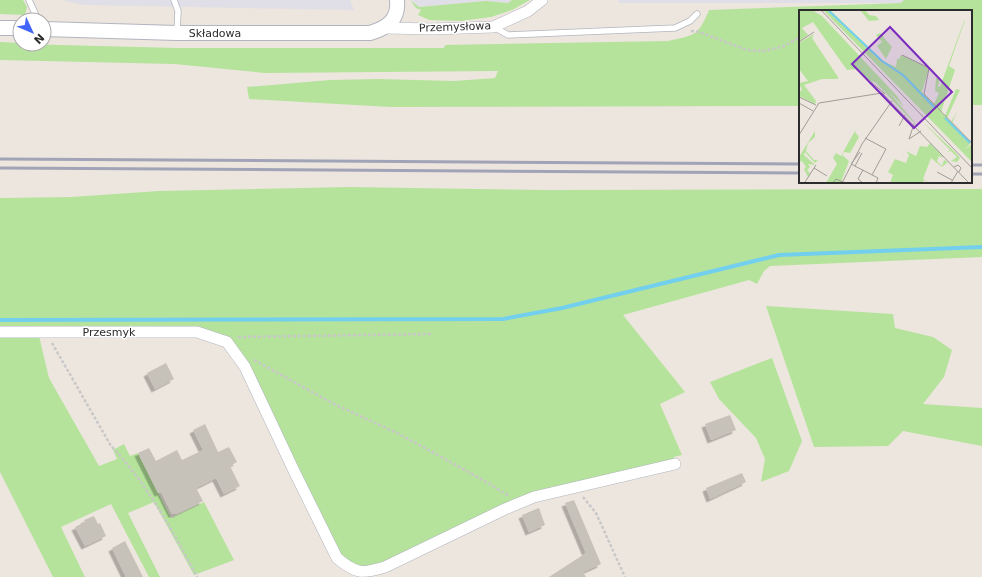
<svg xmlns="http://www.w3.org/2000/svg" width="982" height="577" font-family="'DejaVu Sans',sans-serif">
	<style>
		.industrial { fill: #e0dee6 }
		.green { fill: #b5e39b }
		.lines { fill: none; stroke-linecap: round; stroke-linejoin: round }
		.stream { stroke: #73cfee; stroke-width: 4 }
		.building { fill: #c6c1b9; filter: url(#shadow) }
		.service-casing { stroke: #b2b5bf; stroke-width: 7 }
		.minor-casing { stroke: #b2b5bf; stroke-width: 12 }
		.tertiary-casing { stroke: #b2b5bf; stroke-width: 16 }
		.path { stroke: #c8c8c8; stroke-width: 2.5; stroke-dasharray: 3 2; stroke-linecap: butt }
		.service { stroke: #fff; stroke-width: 5.5 }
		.minor { stroke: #fff; stroke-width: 11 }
		.tertiary { stroke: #fff; stroke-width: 14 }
		.rail { stroke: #a1a4b6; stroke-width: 3 }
		.labels { text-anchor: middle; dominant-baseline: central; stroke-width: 3; stroke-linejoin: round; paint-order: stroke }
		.street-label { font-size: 11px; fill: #2c2c2c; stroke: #fff }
		.inset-river { fill: none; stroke: #73cfee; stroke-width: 2 }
		.inset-road { fill: none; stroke: #a09c97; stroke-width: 1 }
		.view { fill: #7b2cbf; fill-opacity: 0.15; stroke: #7b2cbf; stroke-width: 2 }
		.inset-edge { fill: none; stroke: #2c2c2c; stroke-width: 2 }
	</style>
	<defs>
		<filter id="shadow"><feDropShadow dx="-3.5" dy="3.5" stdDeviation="0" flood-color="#0004"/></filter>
	</defs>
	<rect width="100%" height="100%" fill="#ede6de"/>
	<path class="industrial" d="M61 0H350L354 10 84 5Z
		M411 0H512L508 3 486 1 419 7Z
		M618 0H904L902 3H619Z"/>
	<path class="green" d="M0 0H23L27 7 25 15 0 14Z
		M410 0 419 7 486 1 508 3 512 0H530L512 10 491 17 461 21 429 20 418 15 421 10 416 8Z
		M904 0H982V105H971V11H800V106L390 107 249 99 247 87 330 80 378 79 454 81 495 78 498 71 265 73 174 64 0 60V42L20 43V44L178 48H444L445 45 668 41C694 35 698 37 709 10L901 3Z
		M350 187 548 190 982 189V257L770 266 764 271 757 284 749 280 623 315 685 392 660 404 682 455 674 457 676 464 640 476 581 492 578 486 528 503 367 573 338 561 250 368 226 335 39 336 49 378 99 466 117 459 113 450 124 444 130 456 138 453 171 518 204 502 234 560 194 575 154 502 128 513 160 577H149L111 504 61 527 85 577H53L0 472V198L71 197 159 191Z
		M766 306 893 314 895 328 933 337 952 350 944 377 923 404 982 408V446L903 431 888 446 814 447Z
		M772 358 802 441 789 471 761 482 765 459 756 438 719 399 710 382Z"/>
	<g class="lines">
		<path class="stream" d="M0 320 503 319 562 308 779 255 982 247"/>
	</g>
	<path class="building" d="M166 363 174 379 155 389 147 373Z
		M730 415 736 430 711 440 705 424Z
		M205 424 218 452 229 447 237 462 230 466 240 486 224 494 216 478 196 488 203 501 176 514H172L161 492 158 493 138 453 149 448 156 461 177 450 182 460 203 450 193 430Z
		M742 473 746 482 710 499 706 488Z
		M574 500 601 564 583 572 586 577H549L586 553 565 503Z
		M539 508 545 525 529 532 522 515Z
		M94 516 98 524 100 523 106 536 85 546 75 527 85 522 84 520Z
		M125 541 143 577H126L112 548Z"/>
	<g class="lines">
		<defs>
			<path id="service" d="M29 0 38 20
				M174 0 178 11 177 33
				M494 27 508 35 675 28 690 21 697 14"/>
			<path id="minor" d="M386 28 433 29 493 27 528 11 542 0
				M0 332H197L227 342 245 367 295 473 337 558C356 574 362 574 385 567L505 509 534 497 675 464"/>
			<path id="tertiary" d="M0 28H20
				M44 29 177 33H370C387 28 399 20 397 0"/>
		</defs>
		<use href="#service" class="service-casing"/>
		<use href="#minor" class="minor-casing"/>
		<use href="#tertiary" class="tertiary-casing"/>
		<path class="path" d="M691 31 699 32 747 50 763 51 782 47 800 37
			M238 337 431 334
			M52 343 111 446C147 483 173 532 197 577
			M254 360 334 404 397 433 436 454 481 479 509 496
			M583 497 596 513 625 577"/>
		<use href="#service" class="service"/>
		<use href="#minor" class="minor"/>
		<use href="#tertiary" class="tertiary"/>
		<path class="rail" d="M0 159 800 164
			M971 165H982
			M0 168 800 173
			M971 174H982"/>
	</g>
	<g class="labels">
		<g class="street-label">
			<text transform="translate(455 27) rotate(-2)">Przemysłowa</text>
			<text x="215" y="33">Składowa</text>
			<text x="109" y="332">Przesmyk</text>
		</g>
	</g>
	<g transform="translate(799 10)">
		<rect width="173" height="173" fill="#ede6de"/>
		<path d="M0 0H13L23 6 98 86 105 97 89 81 123 121 76 72 71 71 58 59 48 60 14 12 3 18 9 25 1 31ZM24 0H31L84 51 97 57 98 49H100L102 45 130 58 123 82 135 94 140 83 136 81 137 68 141 69 139 76 141 77 165 11 166 10 150 56 156 60 142 102 146 106 157 79 161 80 148 108 152 112 158 102 153 113 172 133 165 140 173 134V152ZM57 0H66L70 5 77 6 80 10 70 11 62 1ZM81 23 93 37 87 49 78 36 83 32 77 25ZM15 24 13 28 39 67V69H23L5 75 17 91 16 94 0 86V82L3 80 0 73 9 71 0 59V33ZM123 111 156 142 161 148 158 152 152 151 158 147 152 141 148 142 151 140ZM57 119 56 122 60 127 51 143 45 142 43 145 50 151 42 172 27 173 38 154 34 148 37 143 42 146ZM16 121V127L9 133 7 141 15 150H19L16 153 6 142 5 145 16 155 9 154 11 157 8 160 11 163 9 167 5 159 7 157 3 151 0 152V147ZM131 133 145 148 140 146 138 151 143 156 145 150 149 152 143 157 132 148 124 169 131 172 125 170 124 173H91L94 165 89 162 96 149 107 153 110 145 107 141 117 146 121 136 128 137Z" fill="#b5e39b"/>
		<path class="inset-river" d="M29 0 83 51 104 65 136 98M146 108 171 133"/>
		<path class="inset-road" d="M22 0 173 158M0 32 15 22M103 45 130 58 125 84 173 133M72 72 86 84M0 87 17 95M0 93 14 101M115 114 110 129 122 121M100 116 106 105M0 125 20 93 83 83 170 173M66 128 87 139 73 165M61 142 52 154 79 168 77 173M56 156 63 143M155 157 159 155 162 158 160 162M15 158 28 166M138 162 153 170M6 172 17 155M34 173 37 169 46 173M43 173 63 134 93 91M64 173 59 169 64 160M152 173 159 161"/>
		<path class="view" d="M91 17 153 82 115 118 53 54Z"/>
		<rect width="173" height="173" class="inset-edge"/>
	</g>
	<g transform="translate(32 32) rotate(134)"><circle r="19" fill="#ffffff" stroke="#ababab"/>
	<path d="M0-3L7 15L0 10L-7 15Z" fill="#4065f8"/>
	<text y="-6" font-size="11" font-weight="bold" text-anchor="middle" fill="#2c2c2c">N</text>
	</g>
</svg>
